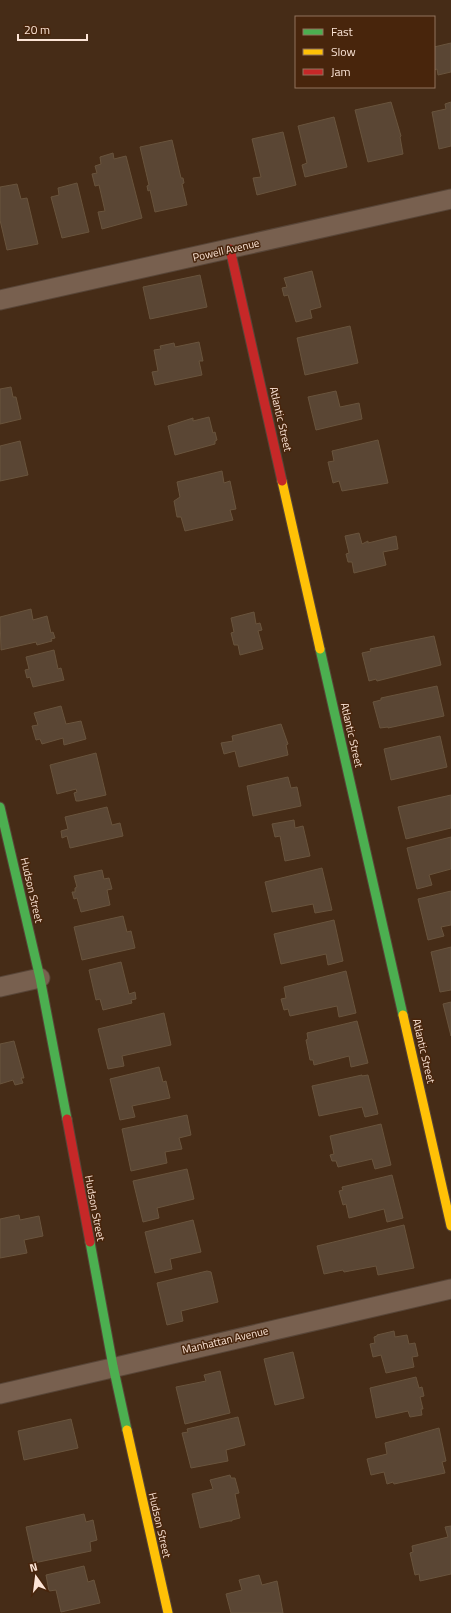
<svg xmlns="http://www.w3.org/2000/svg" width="451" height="1613" font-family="'Titillium Web',sans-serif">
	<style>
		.building { fill: #5a4634; stroke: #69543d }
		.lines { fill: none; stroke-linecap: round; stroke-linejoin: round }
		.street-casing { stroke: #584537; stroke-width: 21 }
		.fast-casing { stroke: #584537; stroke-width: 11 }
		.slow-casing { stroke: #584537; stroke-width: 11 }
		.jam-casing { stroke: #584537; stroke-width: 11 }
		.street { stroke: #78604f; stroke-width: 19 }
		.fast { stroke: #4caf50; stroke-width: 9 }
		.slow { stroke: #ffc107; stroke-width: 9 }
		.jam { stroke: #c62828; stroke-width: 9 }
		.labels { text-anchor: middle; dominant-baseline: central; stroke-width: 3; stroke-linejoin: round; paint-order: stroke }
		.street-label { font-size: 11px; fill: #fce5d7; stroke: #48250c }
	</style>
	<rect width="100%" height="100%" fill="#462c17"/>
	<path class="building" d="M451 43V72L438 75 437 69 434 70V47Z
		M391 102 401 136 400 137 403 154 368 162 355 110Z
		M451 102V146L439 149 432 112 446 109 445 104Z
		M334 117 347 167 305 177 302 165 307 163 298 126Z
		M283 132 296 185 257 195 253 178 261 177 252 139Z
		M172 140 181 178H183L184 183 182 184 187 205 155 212 150 190 148 191 147 186 149 185 140 147Z
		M113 153 114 159 126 156 142 218 102 229 98 212 105 211 99 185 95 186 92 174 97 173 95 166 101 164 100 157Z
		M77 183 89 232 62 238 51 197 59 195 58 188Z
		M17 184 21 199 27 198 38 244 7 250 0 220V187Z
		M312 271 321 307 310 310 312 318 296 322 288 295 284 296 282 288 287 287 284 278Z
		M200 275 207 307 150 319 143 287Z
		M350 326 358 363 305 375 297 338Z
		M199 342 203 361H199L202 375 155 385 152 372 158 371 154 350 161 349 160 346 174 343 175 347Z
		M11 387 13 397H16L21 419 0 424V389Z
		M336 391 340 407 359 403 362 419 316 430 308 397Z
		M209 417 213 433 215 432 217 440 215 441V444L175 455 168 426 193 418V421Z
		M378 440 388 483 342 491 339 481 333 483 328 462 334 461 332 451Z
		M20 441 28 475 0 481V446Z
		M222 471 224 483 230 481 236 509 230 510 233 520 185 531 181 517H177L174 501 180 497 177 482Z
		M359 533 362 544 368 541V543L396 536 398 549 383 552 386 565 354 573 352 562H348L346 554 349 553 345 536Z
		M31 609 33 620 47 616 51 633 53 632 55 638 51 639 52 641 37 645 36 642 1 650 0 617Z
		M254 612 256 624 260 623 262 630 258 631 263 649 240 655 238 645H234L231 633 234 632 231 618Z
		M434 636 441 665 377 681 376 679 369 681 362 653 371 651 370 649Z
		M54 650 58 669 61 668 64 680 33 687 30 677 27 678 25 670 29 669 26 657Z
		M437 686 444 716 388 728V727L380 728 373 702 381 700V698Z
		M61 706 66 724 81 721 86 739 64 745 63 738 42 744 40 739 36 740 32 726 38 725 34 713Z
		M281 724 288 744 286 745 288 755 239 767 235 751 224 754 221 743 233 741 232 736Z
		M440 736 447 767 391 780 384 749Z
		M96 753 106 795 79 801H76L74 793 77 792 76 789 57 794 50 765Z
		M288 777 291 788 297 787 301 806 253 816 247 786Z
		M451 795V828L406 839 398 807Z
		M107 807 112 825 120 823 123 836 70 848 67 836 62 838 61 831 68 829 65 817Z
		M294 820 295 828 303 826 310 856 285 861 280 836 275 837 272 824Z
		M451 837V869L429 875 432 885 417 889 407 848Z
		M322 868 332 910 315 913 313 904 272 912 265 882Z
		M102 870 104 879 109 878 112 889 107 890 110 905 81 912 77 898 74 899 72 892H75V888L77 887 74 876Z
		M451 891V925L441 927 444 936 428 940 418 899Z
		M123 916 127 932 131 931 135 948 82 960 74 927Z
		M334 920 343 961 328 965 326 954 281 964 274 934Z
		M451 947V990L440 992 431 952Z
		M121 962 129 994 135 992 136 999 131 1000 132 1003 103 1010 100 999 96 1000 89 970Z
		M346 971 356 1013 339 1017 337 1006 290 1016 288 1009 284 1010 281 999 286 998 284 987Z
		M451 1002V1036L443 1004Z
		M164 1013 171 1045 122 1056 124 1066 108 1069 98 1029Z
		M357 1021 368 1063 351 1067 349 1056 314 1065 313 1060H310L306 1040 308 1039 307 1033Z
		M14 1041 24 1078H21L23 1083 15 1085 13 1080 0 1084V1044Z
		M159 1067 163 1082 166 1081 170 1098 132 1106 135 1117 120 1120 110 1079Z
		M362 1075V1076L368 1075 378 1114 365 1117 362 1107 319 1116 312 1086Z
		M187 1115 191 1135 179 1138 182 1149 165 1152 167 1163 131 1171 122 1129Z
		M381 1124 391 1165 375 1169 372 1159 338 1167 336 1161H332L330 1155 334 1154 330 1136Z
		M187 1169 194 1199 157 1208 159 1218 143 1222 133 1181Z
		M392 1175 403 1218 387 1222 384 1209 349 1218 346 1204 343 1205 339 1191 343 1190 342 1187Z
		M19 1215 20 1220 39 1216 43 1236 24 1240 27 1253 0 1258V1219Z
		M193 1220 201 1252 170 1259 172 1269 155 1273 145 1232Z
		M404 1225 414 1268 378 1275 376 1266 344 1272 343 1270 324 1274 317 1246Z
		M207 1271 211 1272 218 1302 181 1311 183 1321 167 1325 157 1283Z
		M394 1331 395 1337 407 1335 409 1344 415 1343 418 1356 412 1357 414 1367 386 1373 381 1355 373 1357 370 1344 375 1343 374 1337 377 1336V1335Z
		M293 1352 304 1398 275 1405 264 1359Z
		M220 1371 230 1413 185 1424 176 1387 206 1381 204 1375Z
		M416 1377 419 1388 422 1387 424 1396 420 1397 423 1409H421L422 1415 410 1417 408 1411 376 1418 370 1388Z
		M238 1417 245 1445 226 1450 228 1461 191 1468 182 1433 188 1432 187 1429Z
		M71 1419 78 1448 24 1460 18 1431Z
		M439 1428 446 1461 442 1462 445 1473 394 1484 393 1482 387 1484 384 1472 371 1475 367 1459 387 1454 385 1443Z
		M230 1475 231 1478H235L239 1493 235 1494 240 1518 232 1520V1521H229L200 1528 192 1494 213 1489 210 1480Z
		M84 1514 86 1522 93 1520 97 1540 90 1542 91 1551 34 1563 26 1527Z
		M451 1526V1574L420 1581 419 1574 415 1575 410 1553 413 1552 412 1546 448 1537 445 1527Z
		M84 1566 88 1582 94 1580 100 1603 61 1612 56 1590 49 1591 46 1575Z
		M259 1575 262 1585 277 1581 283 1613H231L226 1594 242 1590 239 1580Z"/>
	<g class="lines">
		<defs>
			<path id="street" d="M0 300 451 199
				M0 987 40 978
				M0 1394 451 1289"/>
			<path id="fast" d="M320 649 403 1015
				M0 807 40 978 67 1119
				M90 1242 113 1366 127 1430"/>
			<path id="slow" d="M282 481 320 649
				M403 1015 451 1226
				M127 1430 168 1613"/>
			<path id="jam" d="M230 249 282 481
				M67 1119 90 1242"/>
		</defs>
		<use href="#street" class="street-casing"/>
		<use href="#fast" class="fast-casing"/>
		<use href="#slow" class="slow-casing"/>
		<use href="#jam" class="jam-casing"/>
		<use href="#street" class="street"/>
		<use href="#fast" class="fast"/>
		<use href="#slow" class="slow"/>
		<use href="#jam" class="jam"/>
	</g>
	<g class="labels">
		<g class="street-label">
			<text transform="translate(226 250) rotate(-13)">Powell Avenue</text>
			<text transform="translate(281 419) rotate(77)">Atlantic Street</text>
			<text transform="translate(352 735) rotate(77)">Atlantic Street</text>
			<text transform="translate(32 890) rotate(77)">Hudson Street</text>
			<text transform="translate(424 1051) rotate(77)">Atlantic Street</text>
			<text transform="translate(95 1208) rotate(79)">Hudson Street</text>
			<text transform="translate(225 1340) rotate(-13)">Manhattan Avenue</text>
			<text transform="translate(160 1525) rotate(77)">Hudson Street</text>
		</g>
	</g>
	<rect x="295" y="16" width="140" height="72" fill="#48250c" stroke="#90725d"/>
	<rect x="303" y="29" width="20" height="6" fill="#4caf50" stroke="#90725d"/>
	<text x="331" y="36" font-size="12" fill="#fce5d7">Fast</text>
	<rect x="303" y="49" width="20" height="6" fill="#ffc107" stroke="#90725d"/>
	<text x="331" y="56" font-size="12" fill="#fce5d7">Slow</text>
	<rect x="303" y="69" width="20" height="6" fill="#c62828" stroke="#90725d"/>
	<text x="331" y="76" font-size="12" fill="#fce5d7">Jam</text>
	<g transform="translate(36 1577) rotate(346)" stroke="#48250c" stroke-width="3" paint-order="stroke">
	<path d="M0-3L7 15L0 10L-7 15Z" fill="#fce5d7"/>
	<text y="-6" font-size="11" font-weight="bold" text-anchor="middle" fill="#fce5d7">N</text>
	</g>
	<path d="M18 34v6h69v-6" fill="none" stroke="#fce5d7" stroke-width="2"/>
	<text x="24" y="34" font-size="12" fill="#fce5d7" stroke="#48250c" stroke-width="3" paint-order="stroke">20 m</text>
</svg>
